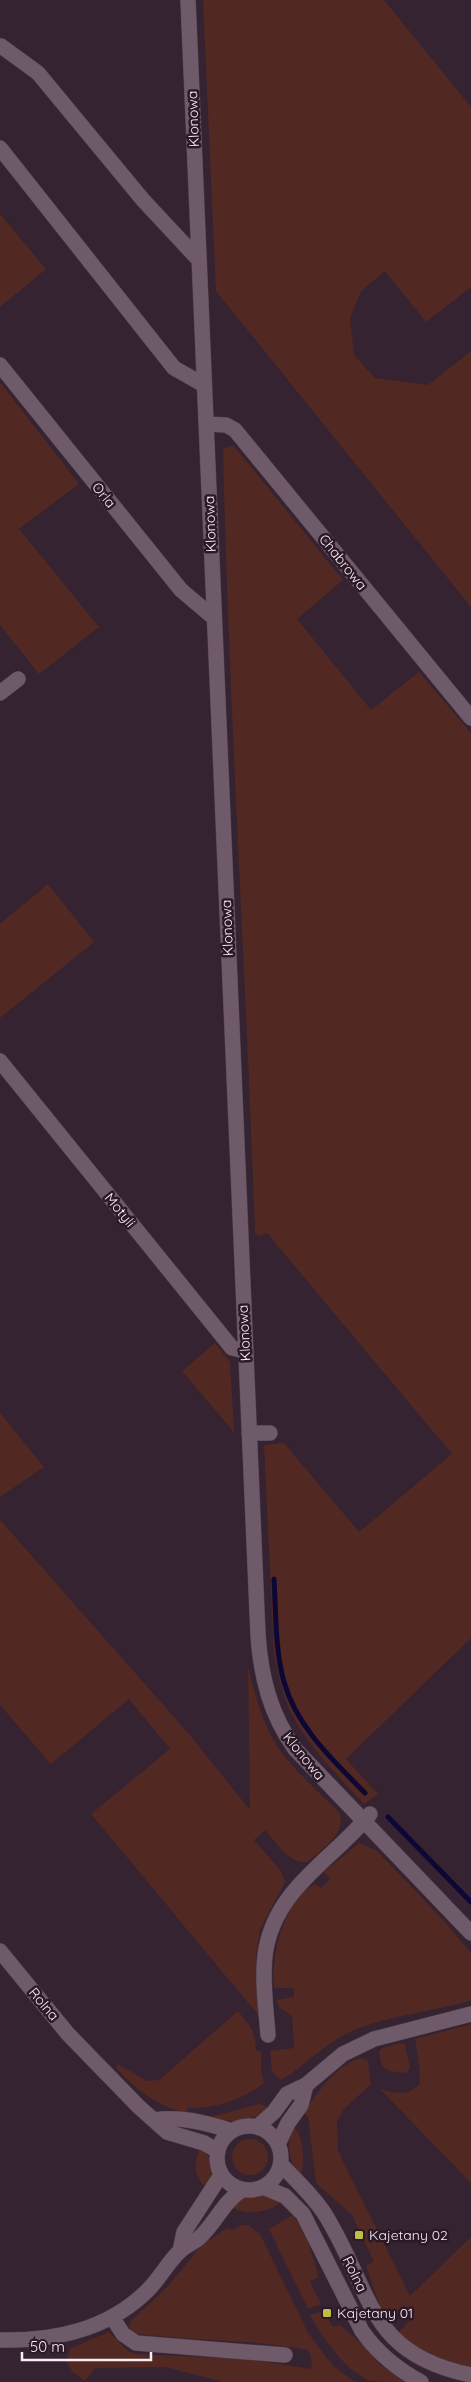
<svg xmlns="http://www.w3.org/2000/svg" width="471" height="2382" font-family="Quicksand,sans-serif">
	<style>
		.green { fill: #522823 }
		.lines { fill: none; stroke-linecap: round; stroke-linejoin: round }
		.stream { stroke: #0d0736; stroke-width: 5 }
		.minor-casing { stroke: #51424e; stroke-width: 16 }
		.minor { stroke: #6f5a6a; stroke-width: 15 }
		.poi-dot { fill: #bcbf44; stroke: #2b1927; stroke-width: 2 }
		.labels { text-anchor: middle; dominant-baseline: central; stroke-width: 5; stroke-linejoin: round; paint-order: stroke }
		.street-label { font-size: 14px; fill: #f8ecf5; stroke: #2b1927 }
		.poi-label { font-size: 14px; fill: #f8ecf5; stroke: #2b1927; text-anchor: start }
	</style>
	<rect width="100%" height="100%" fill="#352331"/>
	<path class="green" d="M203 0H384L471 107V287L426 322 385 271 361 291 350 318 354 355 375 378 428 385 471 351V607L216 291Z
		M0 214 46 269 0 307Z
		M0 382 79 484 19 529 99 627 39 674 0 625Z
		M233 445 343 580 297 619 371 710 419 672 471 733V1638L346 1759 378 1794 364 1804C336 1773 305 1744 288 1706 281 1690 278 1671 274 1654L264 1445 284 1443 359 1532 452 1454 267 1233 260 1236 255 1233C246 972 229 711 223 449Z
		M48 884 94 942 0 1018V924Z
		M215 1343 230 1362 234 1432 182 1371Z
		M0 1413 44 1467 0 1497Z
		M0 1520 189 1734 250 1810 248 1667C255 1694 262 1722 277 1746 294 1771 319 1792 340 1813 345 1835 324 1847 309 1861 292 1868 275 1841 265 1830L254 1840 281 1871 285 1882 260 1929 256 1956 260 2017 91 1814 170 1749 129 1699 51 1764 0 1705Z
		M359 1843 376 1850 445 1922 471 1953V2000C431 2013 386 2015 348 2033 321 2046 304 2067 281 2080L272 2072 270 2051 294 2048 292 2016 279 2007 277 2000 294 1997V1988H274C271 1954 283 1901 315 1884L321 1888 330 1879 324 1872Z
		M238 2011C250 2026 255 2030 256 2050L261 2052V2068L264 2083C245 2099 213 2109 188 2108L187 2111 195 2113 194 2115C157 2106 142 2095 116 2068L118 2064 147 2081 159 2080Z
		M471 2024V2183L380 2089C395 2093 409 2097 420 2083L419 2065 415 2039Z
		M401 2043 405 2044 410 2068 406 2073 389 2071 382 2066 379 2052 382 2048Z
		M362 2058 368 2061 371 2084 344 2109 337 2121 338 2151 410 2296 471 2237V2367L434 2359 399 2336 400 2331 412 2318 404 2310 389 2323 382 2312 366 2266 374 2262 352 2215 316 2183 308 2117 304 2113C318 2092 336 2064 362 2058Z
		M259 2104 270 2108C253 2121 232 2125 211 2117Z
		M293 2126C304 2135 306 2164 300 2176 288 2161 286 2144 293 2126Z
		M232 2157a18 18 0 1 1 36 0a18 18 0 1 1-36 0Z
		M200 2148C215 2160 214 2172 207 2189 194 2176 193 2164 200 2148Z
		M256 2195H266L282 2201C270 2213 245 2216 231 2207L240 2199Z
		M293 2215 305 2233 319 2277 310 2281 321 2304 308 2309 269 2229Z
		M242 2225H249L260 2234 308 2333 333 2366 355 2382H223L165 2367 95 2368 85 2381 72 2371 66 2361 71 2348 109 2332 128 2351 137 2354 248 2359 311 2369 312 2360 308 2350C250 2339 191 2341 133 2333L129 2326 131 2321 168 2286 201 2246 227 2228 232 2230Z
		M323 2311 333 2327 340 2325 364 2346 379 2364 405 2382C396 2382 379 2382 370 2381 344 2369 324 2340 310 2315Z"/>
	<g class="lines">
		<path class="stream" d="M274 1579C276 1612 275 1650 284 1682 297 1728 334 1761 365 1793
			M388 1817 471 1902"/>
		<defs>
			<path id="minor" d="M188 0 258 1635C261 1677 270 1714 295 1749L471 1933
				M1 46 38 73 143 200 198 259
				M0 148 174 368 204 385
				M0 365 181 590 214 618
				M206 424 226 425 235 430 471 718
				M0 693 18 679
				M0 1061 232 1348 245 1351
				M249 1433H270
				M0 1951 68 2034 139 2107 167 2132 204 2143 218 2151
				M268 2035C266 2009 262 1981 265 1955 274 1888 332 1861 370 1814
				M154 2120C181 2116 207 2123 232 2131
				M217 2158a32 32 0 1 1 64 0a32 32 0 1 1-64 0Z
				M257 2127 274 2112 287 2094 306 2085 343 2054 374 2039 471 2014
				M278 2144 288 2123 301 2105 306 2085
				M281 2164C296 2181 314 2196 326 2216 373 2293 367 2354 471 2375
				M263 2187 285 2196 303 2214 362 2331C378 2354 397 2369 421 2382
				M180 2251 184 2232 221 2175
				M112 2317 123 2334 136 2343 285 2355
				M0 2340C55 2341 108 2330 148 2290 160 2278 168 2262 180 2251 185 2246 193 2243 199 2238 215 2224 223 2202 242 2190"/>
		</defs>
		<use href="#minor" class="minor-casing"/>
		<use href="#minor" class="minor"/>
	</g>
	<g class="poi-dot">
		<rect x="354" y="2230" width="10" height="10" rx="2.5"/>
		<rect x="322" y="2308" width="10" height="10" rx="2.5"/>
	</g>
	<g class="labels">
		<g class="street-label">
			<text transform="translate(193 119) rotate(-92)">Klonowa</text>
			<text transform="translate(104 495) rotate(51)">Orla</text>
			<text transform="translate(210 524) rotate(-92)">Klonowa</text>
			<text transform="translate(343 562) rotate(51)">Chabrowa</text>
			<text transform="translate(227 928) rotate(-92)">Klonowa</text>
			<text transform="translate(120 1210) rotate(51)">Motyli</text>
			<text transform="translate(244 1333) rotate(-93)">Klonowa</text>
			<text transform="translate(304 1756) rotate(51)">Klonowa</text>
			<text transform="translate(44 2004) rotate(50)">Rolna</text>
			<text transform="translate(355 2274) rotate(64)">Rolna</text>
		</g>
		<g class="poi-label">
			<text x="369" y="2235">Kajetany 02</text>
			<text x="337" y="2313">Kajetany 01</text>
		</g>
	</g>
	<path d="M22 2352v8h129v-8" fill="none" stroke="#f8ecf5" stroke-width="2.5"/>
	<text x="30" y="2352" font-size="15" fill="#f8ecf5" stroke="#2b1927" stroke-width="4" paint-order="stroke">50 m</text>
</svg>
